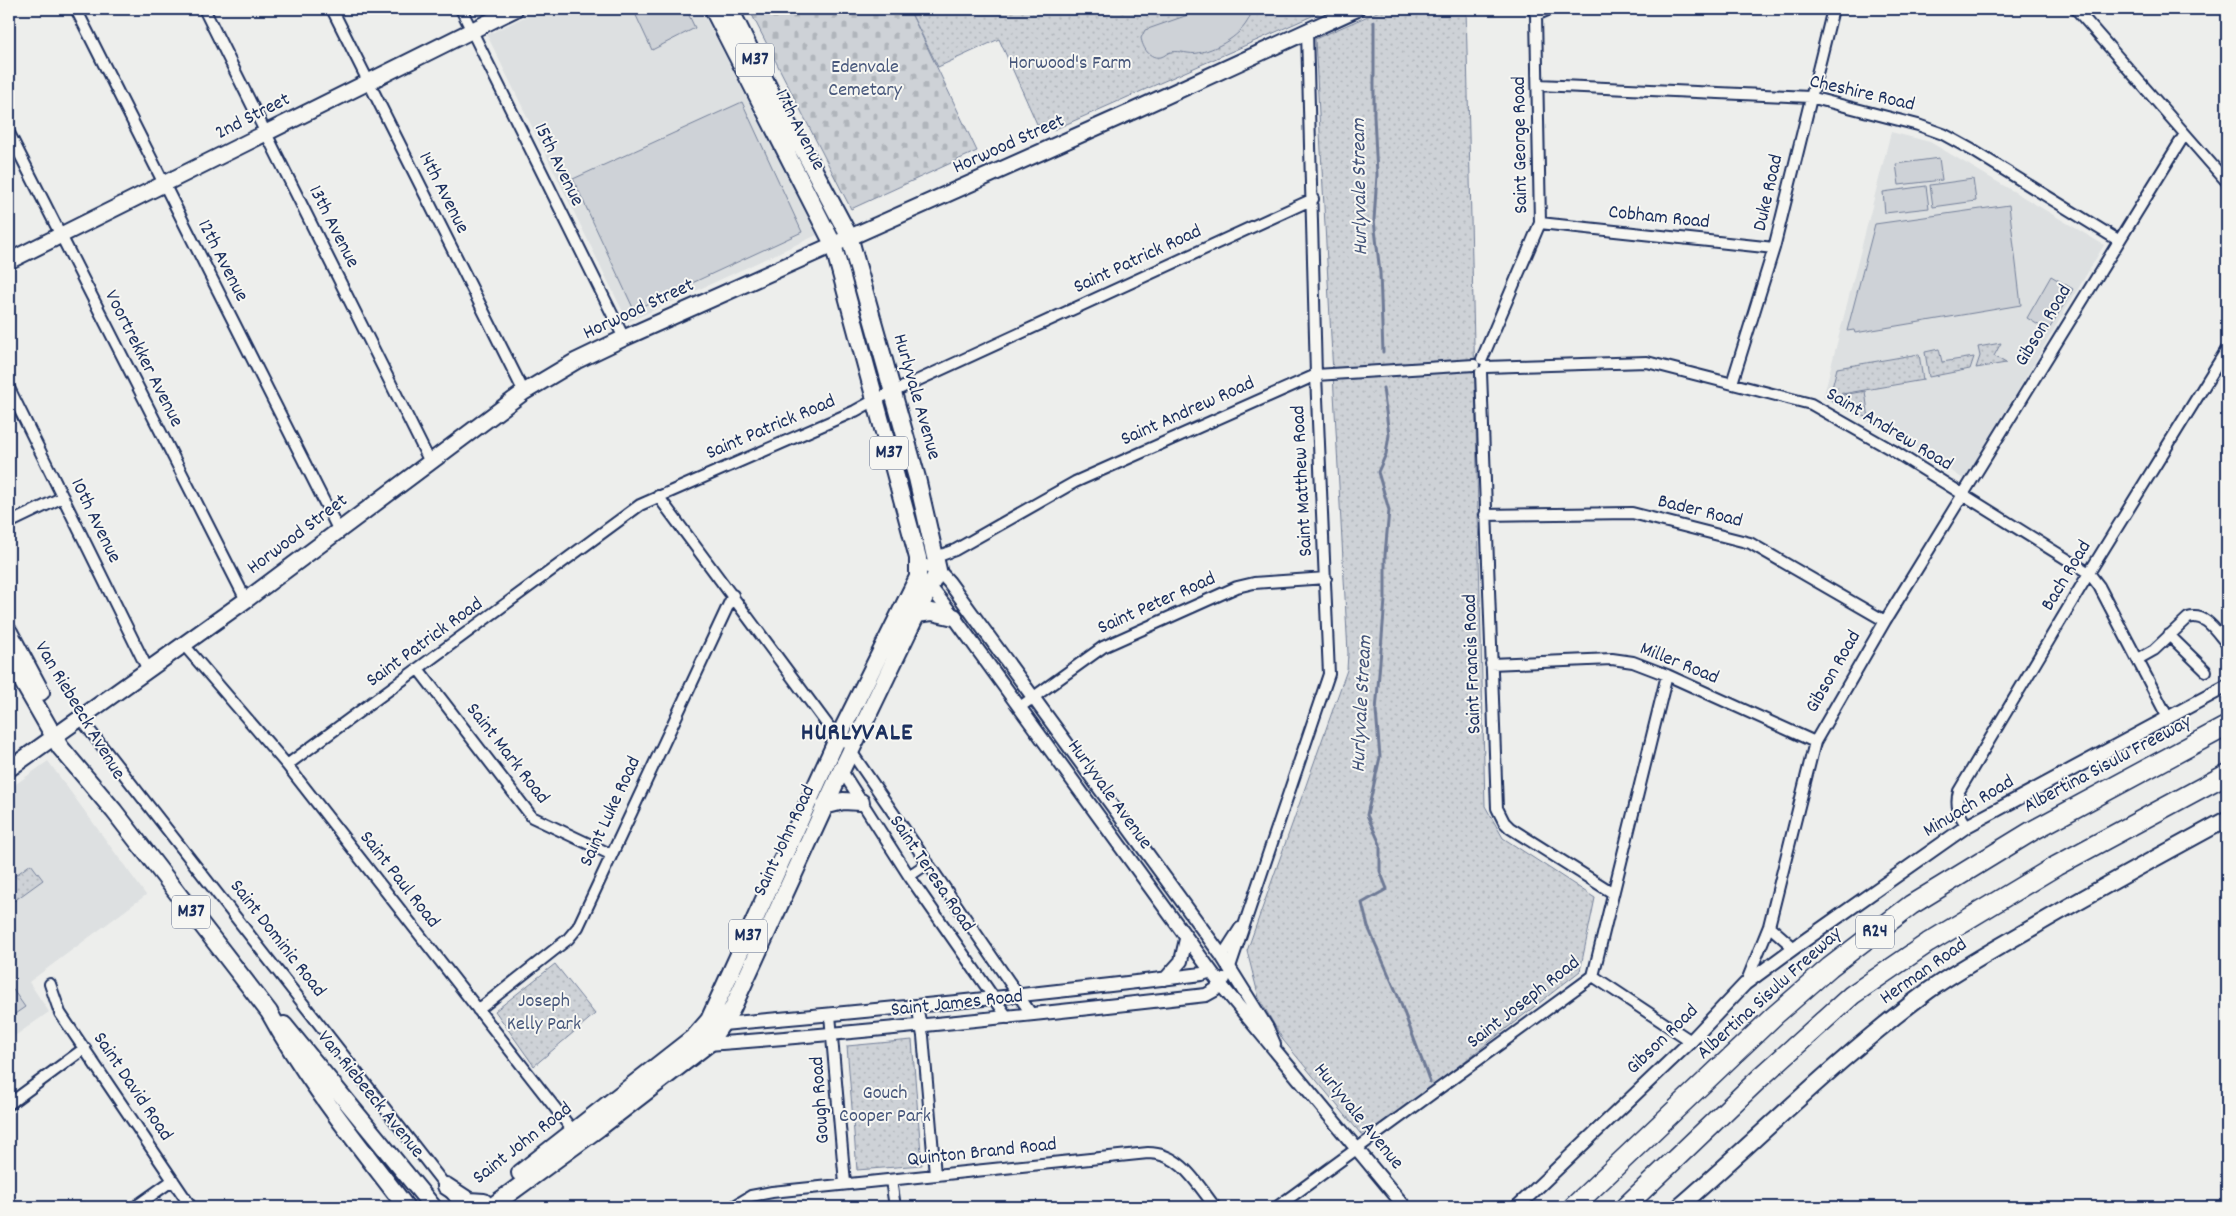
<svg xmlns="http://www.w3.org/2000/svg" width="2236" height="1216" font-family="Dekko,sans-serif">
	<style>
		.built { fill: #dde0e1 }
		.cemetery { fill: url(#cemetery-stones); stroke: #74809a }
		.park { fill: url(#park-dots); stroke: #74809a }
		.pitch { fill: #ced2d7; stroke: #74809a }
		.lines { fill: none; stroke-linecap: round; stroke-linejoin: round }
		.stream { stroke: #6e7a96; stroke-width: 3 }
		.minor-casing { stroke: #1b2f5e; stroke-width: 14 }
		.tertiary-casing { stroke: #1b2f5e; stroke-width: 16 }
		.secondary-casing { stroke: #1b2f5e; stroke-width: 19 }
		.primary-casing { stroke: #1b2f5e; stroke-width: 20 }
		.motorway-casing { stroke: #1b2f5e; stroke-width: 22 }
		.minor { stroke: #f6f6f2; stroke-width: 10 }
		.tertiary { stroke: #f6f6f2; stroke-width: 12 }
		.secondary { stroke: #f6f6f2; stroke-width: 15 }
		.primary { stroke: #f6f6f2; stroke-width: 16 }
		.motorway { stroke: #f6f6f2; stroke-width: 19 }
		.labels { text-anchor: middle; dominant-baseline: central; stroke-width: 4; stroke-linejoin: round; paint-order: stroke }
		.shield { fill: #f6f6f2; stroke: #5d6b8a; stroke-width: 1 }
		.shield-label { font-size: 19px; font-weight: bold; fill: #1b2f5e }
		.park-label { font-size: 20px; fill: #48587c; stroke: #f6f6f2 }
		.street-label { font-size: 20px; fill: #1b2f5e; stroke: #f6f6f2 }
		.water-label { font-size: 21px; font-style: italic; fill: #44547a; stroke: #f6f6f2 }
		.district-label { font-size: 25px; font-weight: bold; letter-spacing: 1px; fill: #1b2f5e; stroke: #f6f6f2 }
	</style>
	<defs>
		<pattern id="cemetery-stones" width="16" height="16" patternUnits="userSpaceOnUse" patternTransform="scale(1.25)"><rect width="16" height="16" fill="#ced2d7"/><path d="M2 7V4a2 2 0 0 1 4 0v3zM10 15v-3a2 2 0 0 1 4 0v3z" fill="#b0b5bb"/></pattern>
		<pattern id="park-dots" width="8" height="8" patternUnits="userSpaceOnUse" patternTransform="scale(1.25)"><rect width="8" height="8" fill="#ced2d7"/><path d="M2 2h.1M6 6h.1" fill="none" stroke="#b0b5bb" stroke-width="1.8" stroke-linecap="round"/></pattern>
	</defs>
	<rect width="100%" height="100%" fill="#edeeec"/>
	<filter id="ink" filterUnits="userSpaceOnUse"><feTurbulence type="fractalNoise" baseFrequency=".02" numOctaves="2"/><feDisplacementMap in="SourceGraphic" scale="10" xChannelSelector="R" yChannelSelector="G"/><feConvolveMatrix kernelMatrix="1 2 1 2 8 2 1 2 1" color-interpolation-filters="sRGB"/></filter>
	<g filter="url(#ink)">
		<path class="built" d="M541 9H701L817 235 628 322 487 35Z
			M1891 132 1930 142 2104 245 1965 480 1900 438 1823 398Z
			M48 761 146 895 29 982 49 1012 9 1040V789Z"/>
		<path class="cemetery" d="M749 9H909L977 151 851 209Z"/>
		<path class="park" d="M909 9H1328L1053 130 1037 124 999 39 938 67Z
			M1384 9H1466L1485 806 1503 838 1595 898 1580 971 1365 1139 1283 1040 1259 998 1247 951 1347 670 1348 653 1315 39Z
			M2001 343 1994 356 2006 363 1976 368 1980 356 1978 347Z
			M1939 349 1942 362 1974 357 1970 369 1929 377 1925 352Z
			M1919 354 1923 380 1830 396 1837 368Z
			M1865 391 1869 419 1831 400 1832 397Z
			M31 864 43 880 14 901 9 893V880Z
			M555 964 595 1014 534 1066 495 1011Z
			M912 1040 922 1165 857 1170 847 1046Z"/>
		<path class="pitch" d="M633 9H686L695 28 652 50Z
			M1205 9H1252C1248 32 1221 48 1198 53 1190 55 1179 50 1171 52 1168 52 1165 56 1161 57 1149 59 1143 48 1141 38L1145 30Z
			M742 102 802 232 634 310 573 179Z
			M1939 158 1942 180 1899 185 1896 164Z
			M1973 179 1976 201 1933 207 1930 185Z
			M1926 186 1929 208 1885 213 1883 192Z
			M2009 205 2021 305 1855 333 1854 330 1847 331 1875 224Z
			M2051 276 2073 289 2048 331 2027 318Z
			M9 984 25 1007 9 1018Z"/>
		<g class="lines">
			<path class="stream" d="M1374 22V116L1377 175 1374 220 1380 273 1383 352
				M1383 388 1389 435 1386 454 1378 472 1389 510 1385 555V600L1376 711 1380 757 1367 815 1380 844V871L1387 889 1362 903 1368 927 1398 996 1430 1082"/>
			<defs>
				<path id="minor" d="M76 9 338 529
					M204 9 430 462
					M332 9 524 392
					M461 9 624 338
					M2076 9 2227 182
					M1536 15 1550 9
					M1538 85 1810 97 1918 125 1943 134 1972 150 2118 240
					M9 133 246 600
					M1540 223 1774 248
					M1482 359 1540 223 1536 15 1533 9
					M1486 367 1647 362 1811 404 1892 450 2089 573 2099 586 2168 718
					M1481 372 1497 808 1504 822 1510 828 1613 893
					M1732 383 1774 248 1833 9
					M9 388 148 670
					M658 496 838 739
					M1485 515 1632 513 1750 543 1885 621
					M9 523 63 497
					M936 557 955 550 1075 482 1316 375 1474 365
					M2169 635 2206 671
					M184 645 287 765 577 1136
					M2138 659 2154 650 2188 618C2206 612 2217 633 2227 644
					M1491 664 1612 659 1633 662 1667 675 1815 742
					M419 670 532 817 610 854
					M1020 707 1103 647 1237 587 1254 583 1326 578
					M80 718 462 1207
					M843 730 850 750 1032 1015
					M287 765 640 505 855 411 875 400 1313 199
					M840 768 909 876 1008 1018
					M1967 826C1959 815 1955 805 1959 791L2089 573 2227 349
					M909 876 928 863
					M1769 926 1794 948
					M1222 956 1240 928
					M1230 967 1329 674 1316 375 1307 31
					M1593 976 1691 1041
					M1746 983 1769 926 1815 742 1885 621 2185 134
					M50 984 60 1013 191 1207
					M917 1006 923 1036 935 1175
					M478 1010 568 939 578 927 733 595
					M830 1015 845 1183
					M9 1104 85 1048
					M891 1180 895 1207
					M135 1207 173 1180
					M733 1207 751 1196 772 1192 1148 1153C1181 1153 1197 1184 1215 1207
					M1277 1207 1593 976 1667 675"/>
				<path id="tertiary" d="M919 564 938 570 949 582 1222 956 1267 1028 1274 1044
					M921 586 931 588 954 617 1221 985 1405 1207
					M1165 979 1181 961 1186 939
					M716 1022 723 1024C883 1010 1042 994 1202 974L1211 971
					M704 1041 708 1044C874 1032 1040 1014 1206 995L1215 990 1224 979
					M1517 1207 1691 1041 1745 984 1794 948 1967 826 2227 686"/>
				<path id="secondary" d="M9 261 515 9
					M9 769 246 600 524 392 576 361 624 338 1133 111 1356 9
					M1679 1207C1762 1135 1840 1056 1928 991 1962 967 1999 947 2035 926 2098 889 2163 854 2227 819"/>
				<path id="primary" d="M917 614 932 612 954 617
					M9 632 41 692
					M9 658 60 747 114 811 269 1012C307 1082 358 1144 406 1207
					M824 806 843 801 861 802
					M284 1025 433 1207
					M520 1173 695 1036 709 1020 834 746 918 577V558L833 244 713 9
					M446 1186 469 1201 484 1202
					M491 1207 599 1128 708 1044 732 1009 841 771 938 570 917 478 849 236 805 153 780 111 730 9"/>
				<path id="motorway" d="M1573 1207 1774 1016 1830 967 1911 905 2032 831 2227 726
					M1625 1207 1761 1077 1852 995 1928 943 2056 866 2227 774"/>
			</defs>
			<use href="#minor" class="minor-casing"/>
			<use href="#tertiary" class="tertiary-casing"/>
			<use href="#secondary" class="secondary-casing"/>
			<use href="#primary" class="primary-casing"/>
			<use href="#motorway" class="motorway-casing"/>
			<use href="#minor" class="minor"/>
			<use href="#tertiary" class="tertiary"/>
			<use href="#secondary" class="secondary"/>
			<use href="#primary" class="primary"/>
			<use href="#motorway" class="motorway"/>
		</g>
	</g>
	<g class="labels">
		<g class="shield">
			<rect x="736" y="43.5" width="38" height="33" rx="4"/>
			<rect x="870" y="436.5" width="38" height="33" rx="4"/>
			<rect x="172" y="895.5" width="38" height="33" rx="4"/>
			<rect x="1856" y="915.5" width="38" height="33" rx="4"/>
			<rect x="729" y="919.5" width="38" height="33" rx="4"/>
		</g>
		<g class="shield-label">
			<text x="755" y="60">M37</text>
			<text x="889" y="453">M37</text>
			<text x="191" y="912">M37</text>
			<text x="1875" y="932">R24</text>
			<text x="748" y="936">M37</text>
		</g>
		<g class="park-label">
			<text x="1070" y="64">Horwood's Farm</text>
			<text x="865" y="68">Edenvale<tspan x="865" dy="23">Cemetary</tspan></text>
			<text x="544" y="1002">Joseph<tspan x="544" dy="23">Kelly Park</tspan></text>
			<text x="885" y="1094">Gouch<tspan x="885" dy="23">Cooper Park</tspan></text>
		</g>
		<g class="street-label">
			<text transform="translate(1862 94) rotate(13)">Cheshire Road</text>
			<text transform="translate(253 117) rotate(-27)">2nd Street</text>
			<text transform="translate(799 130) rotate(63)">17th Avenue</text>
			<text transform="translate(1009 145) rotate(-24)">Horwood Street</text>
			<text transform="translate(1521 145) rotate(-91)">Saint George Road</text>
			<text transform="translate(558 165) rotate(64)">15th Avenue</text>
			<text transform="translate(443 193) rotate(63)">14th Avenue</text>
			<text transform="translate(1769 193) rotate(-77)">Duke Road</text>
			<text transform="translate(1659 218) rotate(6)">Cobham Road</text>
			<text transform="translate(333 227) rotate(63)">13th Avenue</text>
			<text transform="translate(1138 260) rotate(-25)">Saint Patrick Road</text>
			<text transform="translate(222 261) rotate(63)">12th Avenue</text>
			<text transform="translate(639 310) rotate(-25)">Horwood Street</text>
			<text transform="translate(2044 326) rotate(-59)">Gibson Road</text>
			<text transform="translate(143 359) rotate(63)">Voortrekker Avenue</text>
			<text transform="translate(916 397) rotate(74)">Hurlyvale Avenue</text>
			<text transform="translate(1188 412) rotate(-24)">Saint Andrew Road</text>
			<text transform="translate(771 428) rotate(-23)">Saint Patrick Road</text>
			<text transform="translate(1889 430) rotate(31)">Saint Andrew Road</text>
			<text transform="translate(1303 481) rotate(-93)">Saint Matthew Road</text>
			<text transform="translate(1700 512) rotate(14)">Bader Road</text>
			<text transform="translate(95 521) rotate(64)">10th Avenue</text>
			<text transform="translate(298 535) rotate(-37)">Horwood Street</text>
			<text transform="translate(2067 576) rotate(-59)">Bach Road</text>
			<text transform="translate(1157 604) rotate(-24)">Saint Peter Road</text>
			<text transform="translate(425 643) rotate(-36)">Saint Patrick Road</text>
			<text transform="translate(1473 664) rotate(-92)">Saint Francis Road</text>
			<text transform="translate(1679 664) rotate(22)">Miller Road</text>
			<text transform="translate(1834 672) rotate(-60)">Gibson Road</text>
			<text transform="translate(79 711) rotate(59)">Van Riebeeck Avenue</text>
			<text transform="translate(507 754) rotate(52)">Saint Mark Road</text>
			<text transform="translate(2108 765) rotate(-28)">Albertina Sisulu Freeway</text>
			<text transform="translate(1109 795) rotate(54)">Hurlyvale Avenue</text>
			<text transform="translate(1969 807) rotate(-31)">Minuach Road</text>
			<text transform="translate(611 812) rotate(-65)">Saint Luke Road</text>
			<text transform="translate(785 841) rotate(-65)">Saint John Road</text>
			<text transform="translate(931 874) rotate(56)">Saint Teresa Road</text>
			<text transform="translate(399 880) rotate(52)">Saint Paul Road</text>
			<text transform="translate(277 939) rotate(52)">Saint Dominic Road</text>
			<text transform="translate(1924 972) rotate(-35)">Herman Road</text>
			<text transform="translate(1770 994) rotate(-42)">Albertina Sisulu Freeway</text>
			<text transform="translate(1524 1003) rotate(-38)">Saint Joseph Road</text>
			<text transform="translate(957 1004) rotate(-6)">Saint James Road</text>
			<text transform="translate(1663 1040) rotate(-44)">Gibson Road</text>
			<text transform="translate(132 1087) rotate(56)">Saint David Road</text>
			<text transform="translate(370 1095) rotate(51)">Van Riebeeck Avenue</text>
			<text transform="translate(821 1100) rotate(-94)">Gough Road</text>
			<text transform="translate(1358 1117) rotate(51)">Hurlyvale Avenue</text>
			<text transform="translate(523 1144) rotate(-38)">Saint John Road</text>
			<text transform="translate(982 1153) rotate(-6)">Quinton Brand Road</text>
		</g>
		<g class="water-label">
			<text transform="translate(1361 187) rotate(-91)">Hurlyvale Stream</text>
			<text transform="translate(1363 704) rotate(-87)">Hurlyvale Stream</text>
		</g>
		<g class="district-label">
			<text x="857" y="734">HURLYVALE</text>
		</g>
	</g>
	<rect width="2236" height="1216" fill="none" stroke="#f6f6f2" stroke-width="30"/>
	<rect x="15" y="15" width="2206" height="1186" fill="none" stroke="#1b2f5e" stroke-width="2" filter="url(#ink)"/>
</svg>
